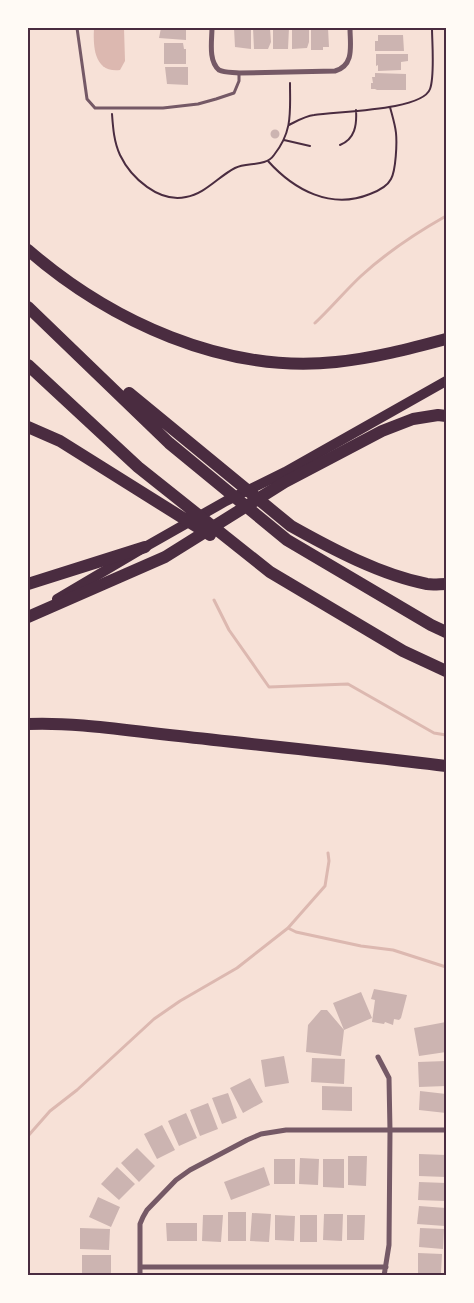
<svg xmlns="http://www.w3.org/2000/svg" width="474" height="1303" font-family="Roboto,sans-serif">
	<style>
		.water { fill: #dcb8b0 }
		.lines { fill: none; stroke-linecap: round; stroke-linejoin: round }
		.stream { stroke: #dcb8b0; stroke-width: 3 }
		.building { fill: #ccb4b1 }
		.path { stroke: #4a2c40; stroke-width: 2 }
		.service { stroke: #755966; stroke-width: 3 }
		.minor { stroke: #755966; stroke-width: 5 }
		.secondary { stroke: #4a2c40; stroke-width: 10 }
		.motorway { stroke: #4a2c40; stroke-width: 12 }
		.neatline { fill: none; stroke: #4a2c40; stroke-width: 2 }
	</style>
	<rect width="100%" height="100%" fill="#f7e1d7"/>
	<path class="water" d="M94 28H124L125 61 120 70C94 73 93 47 94 28Z"/>
	<g class="lines">
		<path class="stream" d="M315 323C331 308 345 291 361 276 387 252 416 233 446 216
			M214 600 229 630 269 687 348 684 434 733 446 735
			M288 928 296 932 361 946 393 950 446 967
			M28 1136 50 1111 77 1090 154 1019 180 1001 237 968 288 928 325 886 329 861 328 853"/>
	</g>
	<path class="building" d="M161 28H189V30H186V40L159 38Z
		M234 28H251V49L235 47Z
		M253 28H270L271 42 268 49H254Z
		M273 28H289L288 49H273Z
		M292 28H309V42L307 48 292 49Z
		M311 28H328L329 47H323V50H311Z
		M378 35H403L404 51H375V41H378Z
		M164 43H183L184 49H186V64H164Z
		M376 54H408V61L401 62V70L378 71V65L376 66Z
		M165 67H188V85L167 84Z
		M375 73 406 74V90H377L375 89H371V83H373L372 77H375Z
		M270.5 134a4.5 4.5 0 1 1 9 0a4.5 4.5 0 1 1-9 0Z
		M374 989 407 995 401 1018 399 1020 394 1019 393 1025 385 1022 384 1024 372 1022 375 1000 371 999Z
		M361 992 372 1018 344 1030 341 1056 306 1052 308 1025 321 1010H327L344 1030 333 1003Z
		M446 1022V1052L419 1056 414 1028Z
		M284 1056 289 1083 265 1087 261 1060Z
		M312 1058 345 1059 344 1084 311 1082Z
		M446 1061V1086L419 1087 418 1062Z
		M250 1078 263 1102 243 1113 230 1088Z
		M322 1086 352 1087V1111L322 1110Z
		M420 1091 446 1094V1113L419 1110Z
		M228 1093 237 1118 222 1124 212 1098Z
		M208 1103 218 1129 200 1136 190 1110Z
		M186 1113 197 1138 179 1146 168 1121Z
		M162 1125 175 1150 157 1159 144 1134Z
		M137 1148 155 1166 139 1182 121 1163Z
		M419 1154 446 1155V1177L419 1176Z
		M348 1156H367L366 1186 348 1185Z
		M300 1158 319 1159 318 1185 299 1184Z
		M274 1159H295V1184H274Z
		M323 1159H344V1188L323 1187Z
		M117 1167 135 1184 119 1200 101 1184Z
		M264 1167 270 1185 231 1200 224 1182Z
		M419 1182 446 1183 445 1201 418 1200Z
		M98 1197 120 1207 111 1227 89 1217Z
		M419 1206 446 1208 445 1226 417 1224Z
		M228 1212H246V1241H228Z
		M252 1213 271 1214 269 1242 250 1241Z
		M324 1214H343L342 1241 323 1240Z
		M203 1215H223L221 1242 202 1241Z
		M275 1215 295 1216 294 1241 275 1240Z
		M300 1215H317V1242H300Z
		M347 1215H365L364 1240H347Z
		M166 1223H197V1241H167Z
		M80 1228 110 1229 109 1250 80 1249Z
		M420 1228 444 1229 443 1249 419 1247Z
		M418 1253 442 1254 441 1273H418Z
		M82 1255H111V1274L82 1273Z"/>
	<g class="lines">
		<path class="path" d="M112 114C113 128 114 142 120 155 131 178 159 203 186 197 205 194 219 176 235 168 247 162 266 167 274 155 293 131 290 112 290 83
			M289 125C297 121 305 116 314 115 336 111 422 111 430 89 435 76 432 42 432 28
			M284 140 310 146
			M340 145C355 139 357 125 356 110
			M268 161C294 190 331 210 370 194 378 191 387 187 391 179 396 170 397 143 396 133 395 124 392 115 390 107"/>
		<path class="service" d="M77 28 87 99 95 108H163L198 104 216 99 234 93 239 81V73"/>
		<path class="minor" d="M212 28C212 40 208 61 219 70 225 73 233 72 239 73L335 71C355 65 350 45 350 28
			M378 1057 389 1078 390 1131 389 1245 384 1276
			M140 1267H386
			M140 1276V1224L143 1217 147 1210 176 1180 190 1170 247 1140 261 1134 286 1130H446"/>
		<path class="secondary" d="M57 599 145 547 226 501 285 472 446 381"/>
		<path class="motorway" d="M28 250C110 321 224 374 336 362 374 358 409 349 446 339
			M28 307 169 443 287 540 431 625 446 632
			M28 365 138 467 270 572 403 651 446 671
			M129 393 291 526C332 549 381 575 427 584 433 585 440 584 446 584
			M28 427 60 441 210 535
			M28 584 145 547
			M28 617 165 557 285 482 382 431 413 419 438 415 446 416
			M28 724C77 722 129 731 179 736 268 746 357 755 446 766"/>
	</g>
	<rect width="474" height="1303" fill="none" stroke="#fffaf5" stroke-width="58"/>
	<rect x="29" y="29" width="416" height="1245" class="neatline"/>
</svg>
